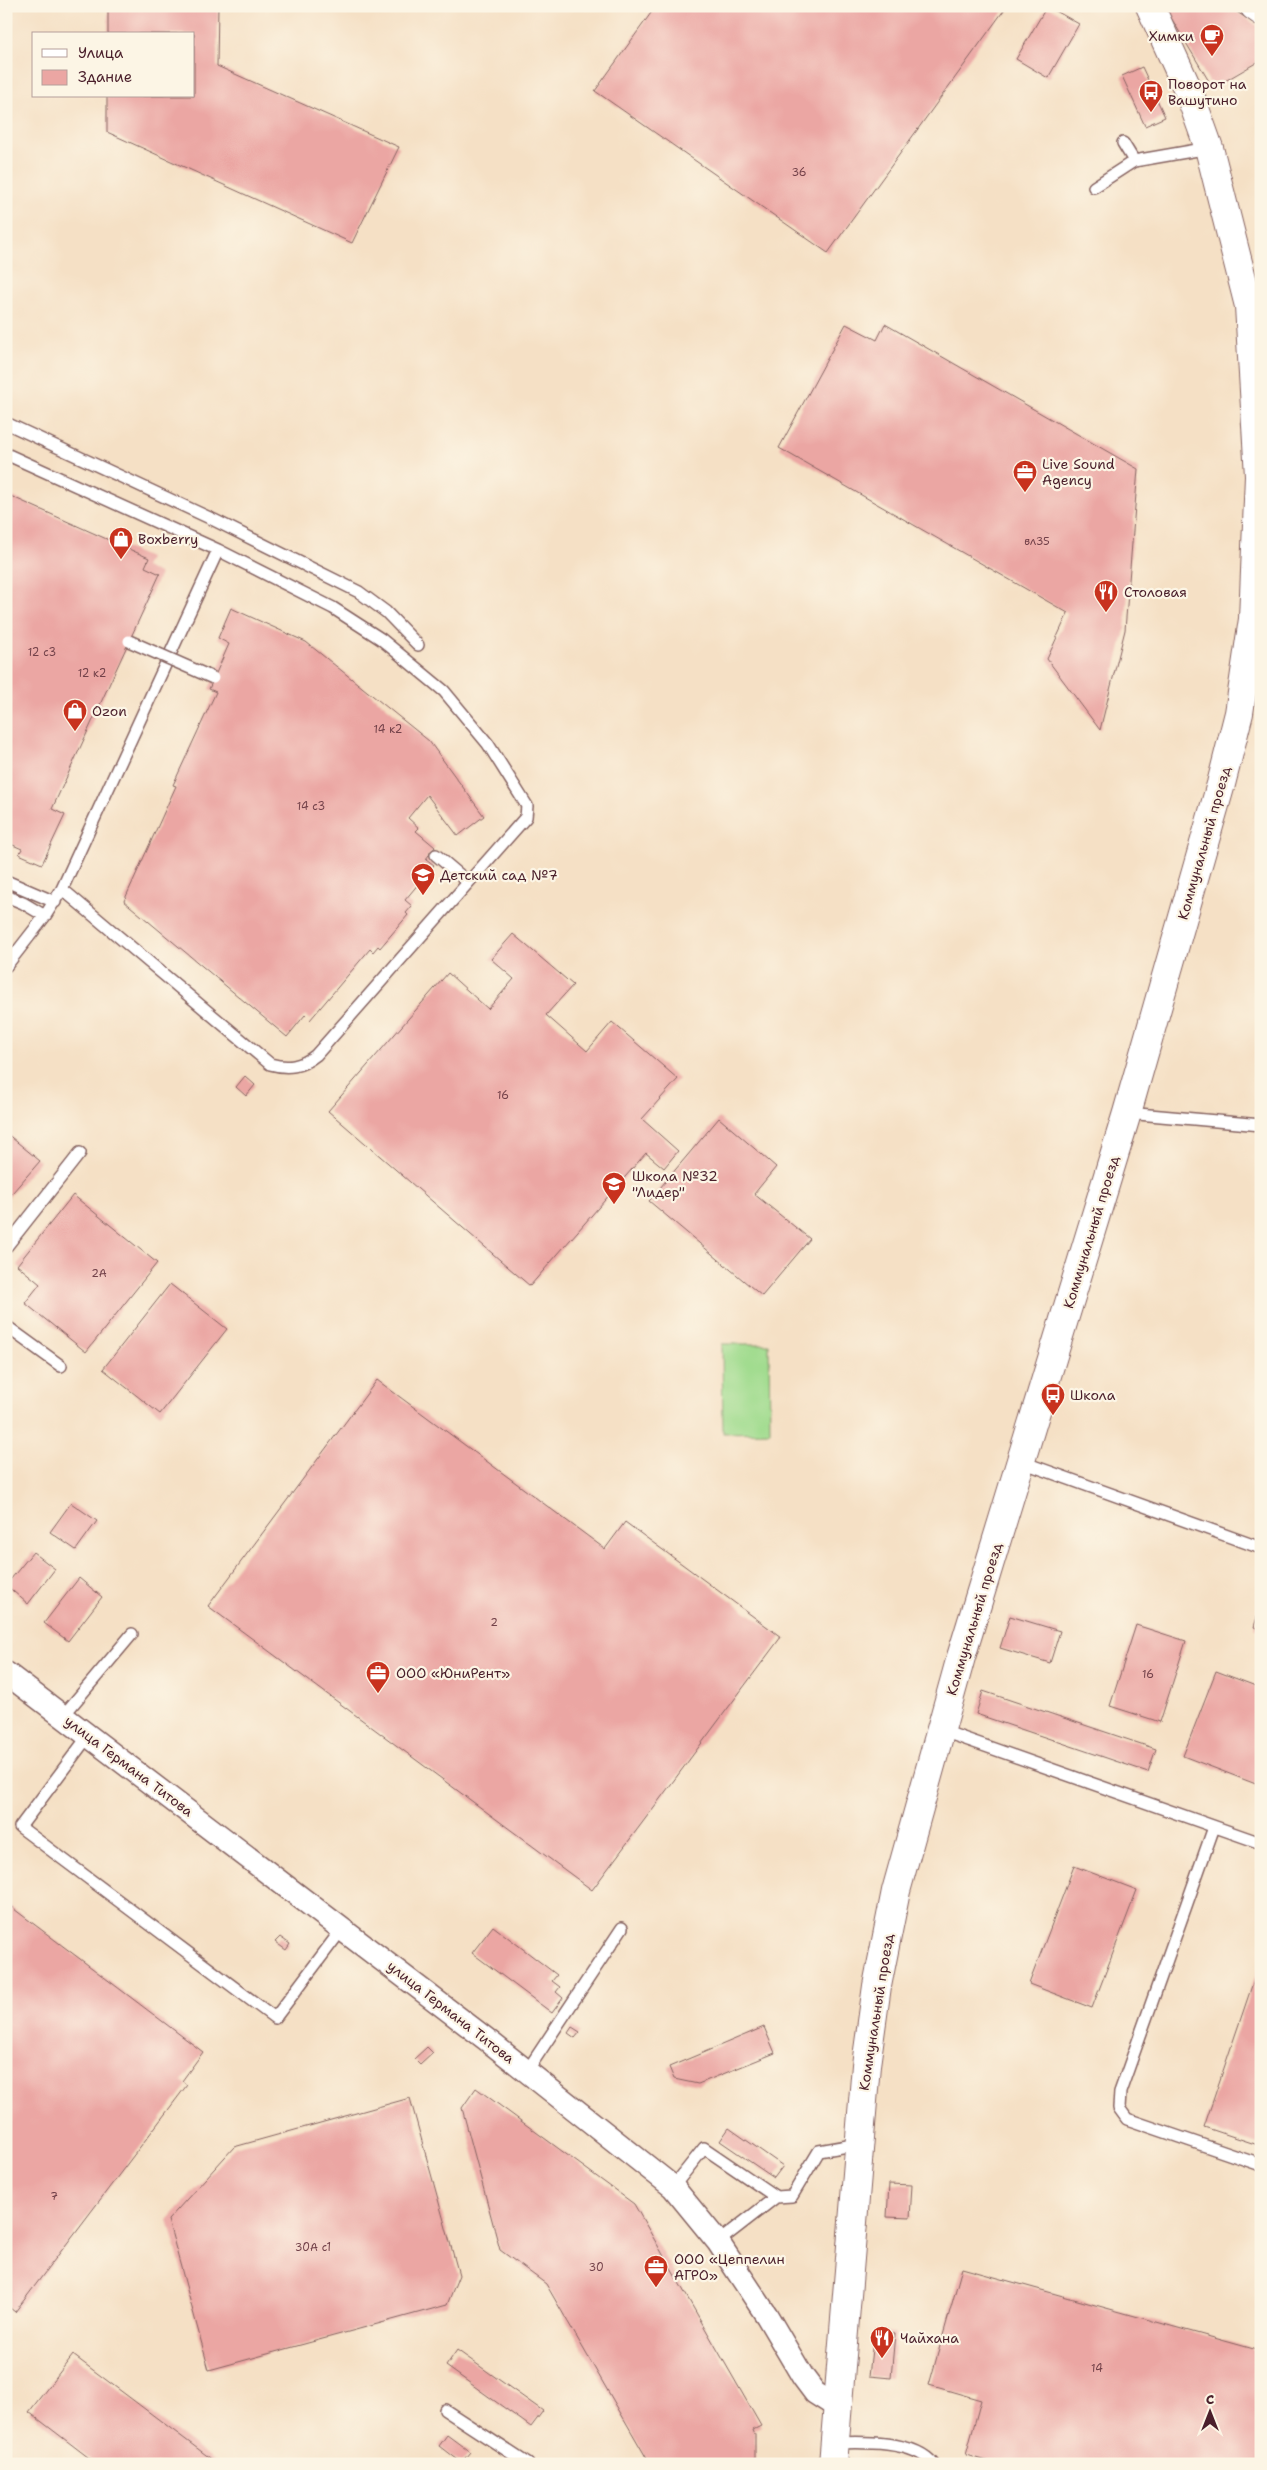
<svg xmlns="http://www.w3.org/2000/svg" width="1267" height="2470" font-family="'Shantell Sans',sans-serif">
	<style>
		.garden { fill: #a1dc8f; stroke: #767e5d }
		.building { fill: #eba6a3 }
		.lines { fill: none; stroke-linecap: round; stroke-linejoin: round }
		.service-casing { stroke: #866361; stroke-width: 14 }
		.minor-casing { stroke: #866361; stroke-width: 25 }
		.tertiary-casing { stroke: #866361; stroke-width: 30 }
		.service { stroke: #fff; stroke-width: 11 }
		.minor { stroke: #fff; stroke-width: 22 }
		.tertiary { stroke: #fff; stroke-width: 28 }
		.service-bridge-casing { stroke: #866361; stroke-width: 14; stroke-linecap: butt }
		.service-bridge { stroke: #fff; stroke-width: 11 }
		.labels { text-anchor: middle; dominant-baseline: central; stroke-width: 4.5; stroke-linejoin: round; paint-order: stroke }
		.number-label { font-size: 11px; fill: #724149 }
		.poi-label { font-size: 14px; fill: #4a1f2b; stroke: #fcf5e5; text-anchor: start }
		.street-label { font-size: 14px; fill: #4a1f2b; stroke: #fcf5e5 }
	</style>
	<rect width="100%" height="100%" fill="#fcf5e5"/>
	<filter id="ink" filterUnits="userSpaceOnUse"><feTurbulence type="fractalNoise" baseFrequency=".02" numOctaves="2"/><feDisplacementMap in="SourceGraphic" scale="10" xChannelSelector="R" yChannelSelector="G"/><feConvolveMatrix kernelMatrix="1 2 1 2 8 2 1 2 1" color-interpolation-filters="sRGB"/></filter>
	<filter id="wash" filterUnits="userSpaceOnUse"><feTurbulence type="fractalNoise" baseFrequency=".0096" numOctaves="4" result="noise"/><feDisplacementMap in="SourceGraphic" scale="20" xChannelSelector="R" yChannelSelector="G"/><feGaussianBlur stdDeviation="1.12" result="paint"/><feColorMatrix in="noise" values="0 0 0 0 0 0 0 0 0 0 0 0 0 0 0 0 0 1.4 0 .05"/><feComposite in="paint" operator="in"/></filter>
	<g filter="url(#wash)">
		<rect width="100%" height="100%" fill="#f5e0c5"/>
		<path class="garden" d="M722 1344H769L770 1432 723 1433Z"/>
		<g id="blocks">
			<path class="building" d="M108 6H218L217 66 399 147 352 243 107 132V96H194V34H108Z
				M656 6H1007L828 253 595 91Z
				M1047 6 1079 24 1048 78 1016 59Z
				M1164 6H1228L1261 28V60L1213 88Z
				M1142 67 1165 117 1145 126 1122 76Z
				M846 324 877 340 885 324 1138 469 1125 630 1100 730 1047 659 1068 613 779 448Z
				M6 494 149 558 145 567 160 574 52 809 65 815 42 864 19 854 22 849 6 842Z
				M231 608 306 642 429 741 484 816 458 836 427 795 408 818 419 828 416 831 435 847 426 859 434 865 405 900 412 906 406 913 408 915 380 948 378 946 373 952 370 949 310 1020 305 1015 287 1037 124 901 176 786 173 785 216 692 209 689 229 644 218 638Z
				M513 934 573 985 546 1015 587 1051 612 1022 678 1079 642 1119 678 1151 664 1168 646 1153 530 1286 328 1111 448 973 488 1009 514 979 491 959Z
				M245 1076 255 1085 246 1096 236 1087Z
				M719 1118 776 1167 754 1194 810 1239 762 1296 649 1201Z
				M6 1133 40 1161 6 1200Z
				M73 1195 157 1263 86 1352 25 1303 40 1284 17 1265Z
				M170 1284 227 1329 160 1414 103 1369Z
				M377 1380 605 1549 625 1522 781 1637 592 1890 208 1606Z
				M71 1503 97 1521 76 1550 50 1532Z
				M33 1552 55 1569 28 1604 6 1585Z
				M79 1578 102 1597 68 1641 44 1623Z
				M1260 1607H1261V1630L1254 1627Z
				M1010 1616 1060 1631 1050 1663 1000 1648Z
				M1136 1625 1186 1641 1160 1722 1110 1706Z
				M1216 1671 1261 1688V1786L1183 1756Z
				M983 1691 1156 1749 1148 1772 976 1714Z
				M1074 1866 1137 1890 1092 2008 1029 1984Z
				M6 1903 203 2052 182 2081 187 2085 15 2312 10 2308 6 2312Z
				M493 1926 557 1975 552 1981 560 1987 556 1992 563 1998 552 2013 472 1953Z
				M280 1937 290 1944 286 1950 275 1942Z
				M1260 1962H1261V2146L1204 2127Z
				M572 2027 580 2032 575 2038 568 2033Z
				M764 2027 775 2053 698 2084 674 2079 669 2067Z
				M427 2047 433 2053 420 2065 414 2059Z
				M476 2088 634 2204 761 2426 753 2430 755 2435V2464H650L546 2284 500 2250 462 2108Z
				M410 2098 459 2275 447 2305 209 2370 168 2220 234 2147Z
				M729 2128 783 2166 774 2178 720 2141Z
				M889 2184 912 2185 910 2218 887 2217Z
				M962 2268 1261 2351V2464H996L966 2455 981 2400 929 2385Z
				M874 2331 895 2333 891 2378 869 2376Z
				M457 2350 543 2411 531 2427 446 2366Z
				M73 2355 218 2464H97L29 2412Z
				M447 2435 470 2452 461 2463 439 2446Z"/>
		</g>
	</g>
	<g filter="url(#ink)">
		<use href="#blocks" fill-opacity="0" stroke="#866361" stroke-width="1"/>
		<g class="lines">
			<defs>
				<path id="service" d="M1123 143 1134 161
					M1094 187 1134 161 1209 148
					M6 423 214 520 359 592 386 612 418 645
					M6 454 218 550 333 608 381 639 444 691 488 744 527 806 526 817 316 1055C301 1067 288 1069 270 1064L62 889
					M436 855 468 882
					M6 881 55 902
					M6 896 23 903 45 916
					M6 966 45 916 62 889 218 550
					M1127 1113 1261 1125
					M6 1247 80 1153
					M6 1326 61 1366
					M1022 1462 1261 1548
					M63 1716 132 1634
					M940 1730 1261 1843
					M89 1735 20 1827 275 2018 342 1929
					M1214 1827 1120 2092 1119 2108 1127 2119 1261 2165
					M527 2071 622 1928
					M673 2187 704 2148 776 2197 718 2242
					M776 2197 792 2196 819 2151 859 2144
					M445 2410 528 2464
					M835 2443C861 2442 915 2440 933 2464"/>
				<path id="minor" d="M6 1673 486 2039 673 2187 718 2242 767 2316 803 2377 815 2393 837 2407"/>
				<path id="tertiary" d="M1254 6 1261 11
					M833 2464 866 2065 877 1986 896 1891 961 1657 1127 1113 1221 784 1239 713 1253 619 1259 476 1249 306 1209 148 1189 92 1150 6"/>
			</defs>
			<use href="#service" class="service-casing"/>
			<use href="#minor" class="minor-casing"/>
			<use href="#tertiary" class="tertiary-casing"/>
			<use href="#service" class="service"/>
			<use href="#minor" class="minor"/>
			<use href="#tertiary" class="tertiary"/>
			<defs>
				<path id="service-bridge" d="M129 641 213 678"/>
			</defs>
			<use href="#service-bridge" class="service-bridge-casing"/>
			<use href="#service-bridge" class="service-bridge"/>
		</g>
	</g>
	<defs>
		<symbol id="cafe-pin" viewBox="-11 -11 22 30"><path d="M0 17L-7.5 6A9.5 9.5 0 1 1 7.5 6Z" fill="#c8321e" stroke="#fcf5e5"/><path d="M-5.5-4.5H6V0H3Q3 3.5 0 3.5H-2.5Q-5.5 3.5-5.5 0ZM3-3.2v2h1.7v-2ZM-6 4.5H4V6H-6Z" fill="#fff"/></symbol>
		<symbol id="bus-pin" viewBox="-11 -11 22 30"><path d="M0 17L-7.5 6A9.5 9.5 0 1 1 7.5 6Z" fill="#c8321e" stroke="#fcf5e5"/><path d="M-5-6H5V4H4V6H2V4H-2V6H-4V4H-5ZM-3.5-4V0h7V-4ZM-3.5 1.2v1.5H-2V1.2ZM2 1.2v1.5H3.5V1.2Z" fill="#fff"/></symbol>
		<symbol id="office-pin" viewBox="-11 -11 22 30"><path d="M0 17L-7.5 6A9.5 9.5 0 1 1 7.5 6Z" fill="#c8321e" stroke="#fcf5e5"/><path d="M-6-3h4V-5.5h4V-3h4V5H-6ZM-1-4.5V-3h2v-1.5ZM-6 0V1H6V0Z" fill="#fff"/></symbol>
		<symbol id="shop-pin" viewBox="-11 -11 22 30"><path d="M0 17L-7.5 6A9.5 9.5 0 1 1 7.5 6Z" fill="#c8321e" stroke="#fcf5e5"/><path d="M-5-2.5h2.3a2.7 3.5 0 0 1 5.4 0H5L5.5 6h-11ZM-1.5-2.5h3a1.5 2.3 0 0 0-3 0Z" fill="#fff"/></symbol>
		<symbol id="restaurant-pin" viewBox="-11 -11 22 30"><path d="M0 17L-7.5 6A9.5 9.5 0 1 1 7.5 6Z" fill="#c8321e" stroke="#fcf5e5"/><path d="M-5-6h1v4h1v-4h1v4h1v-4h1v5L-1.5 .5V6h-2V.5L-5-1ZM5-6V6H3V1.5H1.5Q1.5-4 5-6Z" fill="#fff"/></symbol>
		<symbol id="school-pin" viewBox="-11 -11 22 30"><path d="M0 17L-7.5 6A9.5 9.5 0 1 1 7.5 6Z" fill="#c8321e" stroke="#fcf5e5"/><path d="M0-5L7-2L0 1L-7-2ZM-4 1L0 2.5L4 1V4Q0 6-4 4Z" fill="#fff"/></symbol>
	</defs>
	<g fill-rule="evenodd">
		<use href="#cafe-pin" x="1198" y="22" width="28" height="38"/>
		<use href="#bus-pin" x="1137" y="78" width="28" height="38"/>
		<use href="#office-pin" x="1011" y="458" width="28" height="38"/>
		<use href="#shop-pin" x="107" y="525" width="28" height="38"/>
		<use href="#restaurant-pin" x="1092" y="578" width="28" height="38"/>
		<use href="#shop-pin" x="61" y="697" width="28" height="38"/>
		<use href="#school-pin" x="409" y="861" width="28" height="38"/>
		<use href="#school-pin" x="600" y="1170" width="28" height="38"/>
		<use href="#bus-pin" x="1039" y="1381" width="28" height="38"/>
		<use href="#office-pin" x="364" y="1659" width="28" height="38"/>
		<use href="#office-pin" x="642" y="2253" width="28" height="38"/>
		<use href="#restaurant-pin" x="868" y="2324" width="28" height="38"/>
	</g>
	<g class="labels">
		<g class="number-label">
			<text x="799" y="172">36</text>
			<text x="1037" y="541">вл35</text>
			<text x="42" y="652">12 с3</text>
			<text x="92" y="673">12 к2</text>
			<text x="388" y="729">14 к2</text>
			<text x="311" y="806">14 с3</text>
			<text x="503" y="1095">16</text>
			<text x="99" y="1273">2А</text>
			<text x="494" y="1622">2</text>
			<text x="1148" y="1674">16</text>
			<text x="54" y="2196">7</text>
			<text x="313" y="2247">30А с1</text>
			<text x="596" y="2267">30</text>
			<text x="1097" y="2368">14</text>
		</g>
		<g class="poi-label">
			<text x="1194" y="36" text-anchor="end">Химки</text>
			<text x="1168" y="84">Поворот на<tspan x="1168" dy="16">Вашутино</tspan></text>
			<text x="1042" y="464">Live Sound<tspan x="1042" dy="16">Agency</tspan></text>
			<text x="138" y="539">Boxberry</text>
			<text x="1124" y="592">Столовая</text>
			<text x="92" y="711">Ozon</text>
			<text x="440" y="875">Детский сад №7</text>
			<text x="632" y="1176">Школа №32<tspan x="632" dy="16">"Лидер"</tspan></text>
			<text x="1070" y="1395">Школа</text>
			<text x="396" y="1673">ООО «ЮниРент»</text>
			<text x="674" y="2259">ООО «Цеппелин<tspan x="674" dy="16">АГРО»</tspan></text>
			<text x="900" y="2338">Чайхана</text>
		</g>
		<g class="street-label">
			<text transform="translate(1204 843) rotate(-74)">Коммунальный проезд</text>
			<text transform="translate(1091 1232) rotate(-73)">Коммунальный проезд</text>
			<text transform="translate(974 1619) rotate(-73)">Коммунальный проезд</text>
			<text transform="translate(129 1766) rotate(37)">улица Германа Титова</text>
			<text transform="translate(451 2012) rotate(38)">улица Германа Титова</text>
			<text transform="translate(876 2012) rotate(-81)">Коммунальный проезд</text>
		</g>
	</g>
	<rect width="1267" height="2470" fill="none" stroke="#fcf5e5" stroke-width="25"/>
	<rect x="32" y="32" width="162" height="65" fill="#fcf5e5" stroke="#b59f9b"/>
	<rect x="42" y="49" width="25" height="8" fill="#ffffff" stroke="#b59f9b"/>
	<text x="78" y="58" font-size="15" fill="#4a1f2b">Улица</text>
	<rect x="42" y="70" width="25" height="15" fill="#eba6a3" stroke="#b59f9b"/>
	<text x="78" y="82" font-size="15" fill="#4a1f2b">Здание</text>
	<g transform="translate(1210 2412)" stroke="#fcf5e5" stroke-width="4" paint-order="stroke">
	<path d="M0-4L9 19L0 12L-9 19Z" fill="#4a1f2b"/>
	<text y="-8" font-size="14" font-weight="bold" text-anchor="middle" fill="#4a1f2b">С</text>
	</g>
</svg>
